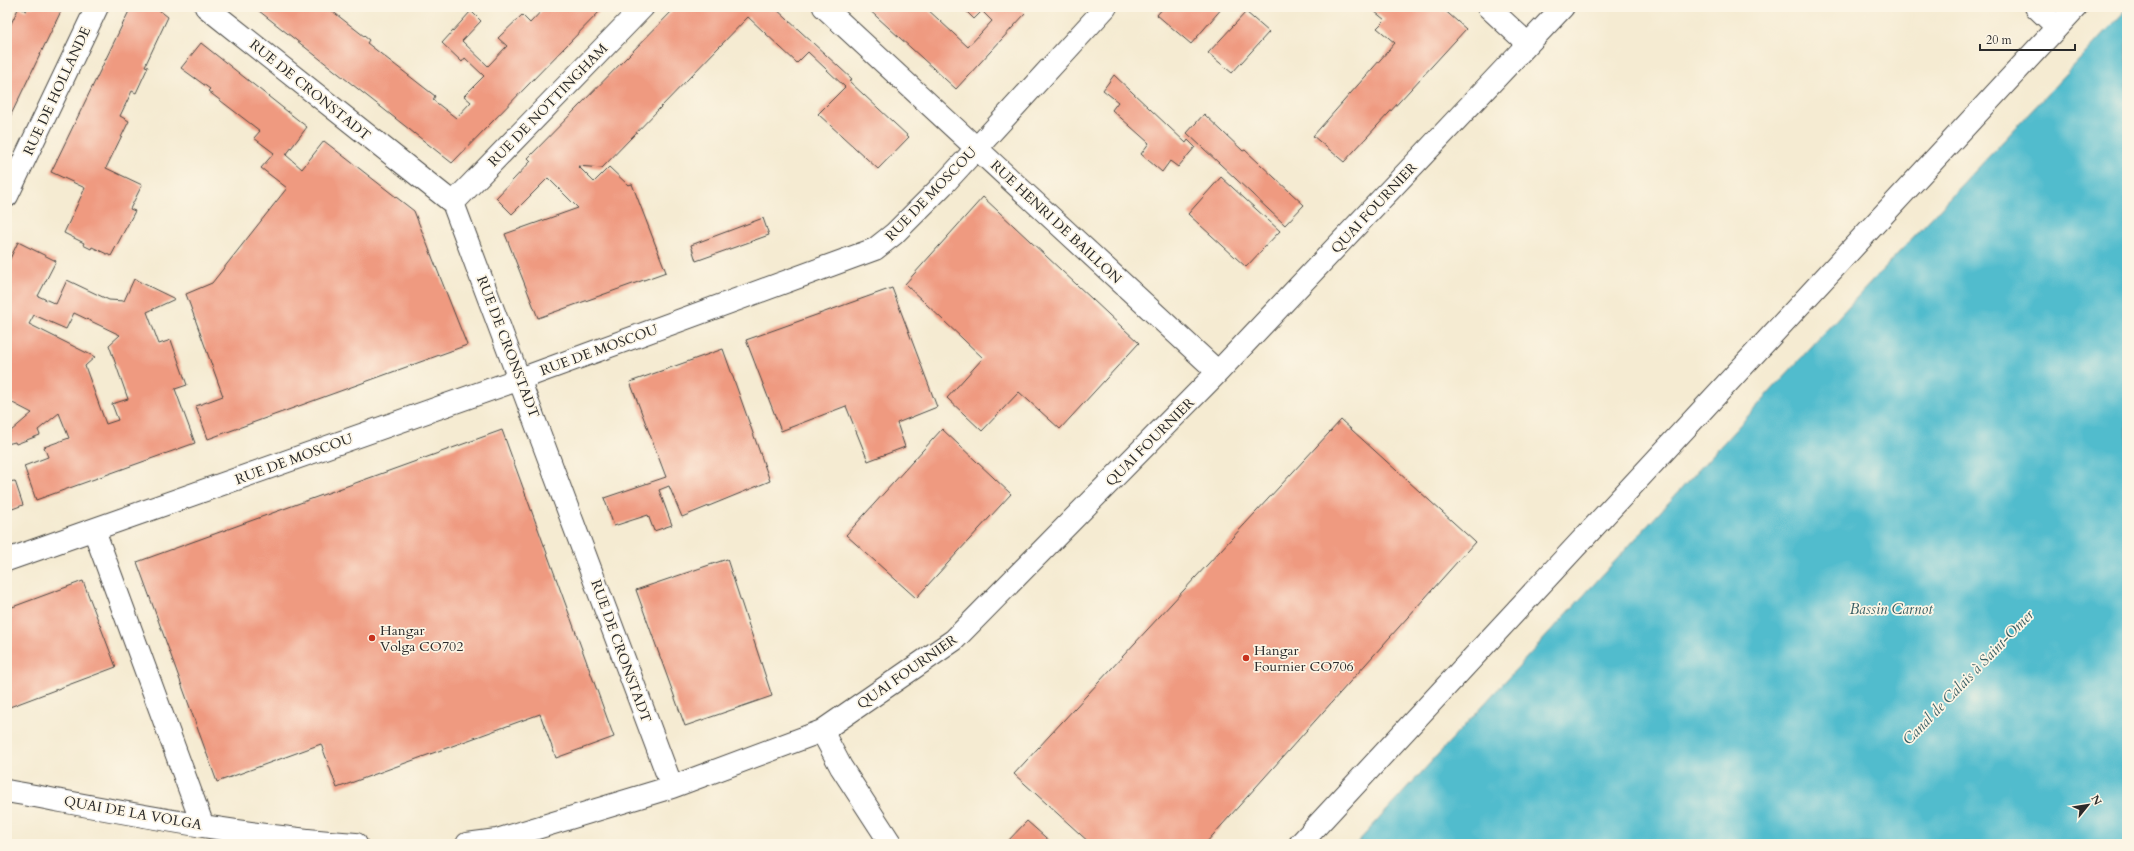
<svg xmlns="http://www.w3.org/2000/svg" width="2134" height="851" font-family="Cardo,serif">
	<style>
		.water { fill: #51bccd; stroke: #3e747c }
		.building { fill: #ef9a80; fill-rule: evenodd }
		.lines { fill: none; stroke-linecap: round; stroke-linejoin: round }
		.minor-casing { stroke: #494844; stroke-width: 24 }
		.minor { stroke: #fff; stroke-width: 22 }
		.poi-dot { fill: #c8321e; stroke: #fcf5e5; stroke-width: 1.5 }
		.labels { text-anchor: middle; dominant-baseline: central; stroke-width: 3.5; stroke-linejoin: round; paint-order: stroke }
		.street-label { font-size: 14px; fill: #2b2b2b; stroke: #fcf5e5 }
		.poi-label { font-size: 14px; fill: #2b2b2b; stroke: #fcf5e5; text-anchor: start }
		.water-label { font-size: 15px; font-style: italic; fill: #385e64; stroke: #fcf5e5 }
	</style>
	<rect width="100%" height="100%" fill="#fcf5e5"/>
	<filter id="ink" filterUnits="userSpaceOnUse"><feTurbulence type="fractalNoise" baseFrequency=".025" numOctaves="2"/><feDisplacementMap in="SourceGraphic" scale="8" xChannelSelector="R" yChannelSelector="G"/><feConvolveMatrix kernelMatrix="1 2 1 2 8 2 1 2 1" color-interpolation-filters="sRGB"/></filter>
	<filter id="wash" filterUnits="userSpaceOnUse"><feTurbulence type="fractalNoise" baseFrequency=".012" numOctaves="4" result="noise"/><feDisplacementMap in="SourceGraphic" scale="16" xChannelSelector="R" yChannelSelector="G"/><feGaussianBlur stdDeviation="0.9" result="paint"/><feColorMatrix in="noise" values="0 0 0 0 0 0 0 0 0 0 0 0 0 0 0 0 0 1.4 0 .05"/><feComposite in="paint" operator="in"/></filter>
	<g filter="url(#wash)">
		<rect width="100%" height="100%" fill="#f5ebd2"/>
		<path class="water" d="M2127 9V844H1356L1845 310Z"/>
		<g id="blocks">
			<path class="building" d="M19 7 26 11 28 7H63L7 123V32Z
				M131 7H155L168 17 145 66 148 67 136 93 132 91 120 116 129 121 106 168 142 185 130 209 135 211 111 256 92 247 91 249 83 245 84 243 64 233 85 188 51 172Z
				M254 7H327L369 40 367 43 435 96 433 100 456 118 471 102 464 96 484 76 465 58 462 62 442 43 471 11 481 21 462 41 488 66 507 46 498 38 522 15 530 23 545 7H604L452 163Z
				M676 7H774L852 79 849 81 909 137 878 169 818 114 845 87 808 52 797 63 748 17 602 168 578 166 594 182 609 167 628 185 632 184 666 272 538 318 505 234 578 208 548 178 512 214 496 198 531 161 528 158Z
				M866 7H925L968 47 992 21 982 11 974 19 962 7H1018L1025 14 956 89Z
				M1164 7H1223L1191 44 1157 15Z
				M1369 7H1441L1466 29 1344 162 1313 136 1395 43 1377 28 1385 20Z
				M1246 12 1269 32 1232 73 1208 53Z
				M201 43 307 127 286 155 302 169 324 141 414 211 467 345 208 439 196 406 223 396 186 294 212 283 287 188 261 168 274 153 254 138 260 131 208 91 210 89 181 68Z
				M1114 75 1186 143 1188 140 1195 147 1178 167 1170 161 1162 172 1141 154 1149 143 1112 110 1118 102 1103 90Z
				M1204 114 1243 151 1245 150 1304 205 1285 225 1187 133Z
				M1221 177 1280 231 1246 267 1188 214Z
				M983 197 1139 343 1060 429 1019 392 982 431 947 398 983 358 905 284Z
				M763 218 769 235 696 261 691 245Z
				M18 242 56 261 38 296 56 304 67 280 109 300 124 301 134 279 175 299 147 312 159 344 171 340 187 385 175 389 195 443 36 500 24 466 48 457 44 447 69 438 59 413 38 430 40 435 16 444 15 442 7 444V429L11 431 32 413 7 400V265ZM74 313 120 335 109 345 128 399 112 404 118 420 106 424 85 366 95 357 29 324 34 315 66 329Z
				M892 288 937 407 897 423 905 447 868 461 846 406 781 431 746 340Z
				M723 349 770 481 682 517 669 486 659 490 672 525 654 531 648 515 614 526 604 498 666 477 630 382Z
				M1341 420 1475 542 1205 844H1091L1014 774Z
				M942 429 1011 494 916 598 846 535Z
				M502 430 614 737 556 758 540 714 337 788 321 744 217 782 137 562Z
				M15 481 23 505 7 511V482Z
				M727 559 772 696 685 726 636 590Z
				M83 581 116 667 7 708V609Z
				M1027 821 1053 844H1005Z"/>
		</g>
	</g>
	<g filter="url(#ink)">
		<use href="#blocks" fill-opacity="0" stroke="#494844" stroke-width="1"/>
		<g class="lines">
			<defs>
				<path id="minor" d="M206 7 453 203 672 787
					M824 7 1218 372
					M1488 7 1528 44
					M2036 7 2057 27
					M7 196 97 7
					M453 203 643 7
					M94 530 203 826
					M7 560 520 379 875 249 894 234 943 185 1106 7
					M822 731 841 767 891 844
					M7 791C123 812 238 836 356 844
					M467 844 497 840 672 787 822 731 954 640 1218 372 1563 7
					M1300 844 2076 7"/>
			</defs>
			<use href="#minor" class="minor-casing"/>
			<use href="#minor" class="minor"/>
		</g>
	</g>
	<g class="poi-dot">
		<circle cx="372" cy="638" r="4"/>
		<circle cx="1246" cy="658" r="4"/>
	</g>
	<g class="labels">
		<g class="street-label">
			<text transform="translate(310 90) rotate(39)">RUE DE CRONSTADT</text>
			<text transform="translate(57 91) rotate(-65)">RUE DE HOLLANDE</text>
			<text transform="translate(548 105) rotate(-46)">RUE DE NOTTINGHAM</text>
			<text transform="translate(931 194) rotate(-46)">RUE DE MOSCOU</text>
			<text transform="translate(1374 208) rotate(-47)">QUAI FOURNIER</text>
			<text transform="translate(1056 222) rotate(43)">RUE HENRI DE BAILLON</text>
			<text transform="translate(508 347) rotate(69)">RUE DE CRONSTADT</text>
			<text transform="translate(599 350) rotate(-20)">RUE DE MOSCOU</text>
			<text transform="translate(1150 442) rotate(-45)">QUAI FOURNIER</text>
			<text transform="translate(294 459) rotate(-20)">RUE DE MOSCOU</text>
			<text transform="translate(621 651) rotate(70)">RUE DE CRONSTADT</text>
			<text transform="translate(907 672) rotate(-35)">QUAI FOURNIER</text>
			<text transform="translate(133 813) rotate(10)">QUAI DE LA VOLGA</text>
		</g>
		<g class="poi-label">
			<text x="380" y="630">Hangar<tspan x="380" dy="16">Volga CO702</tspan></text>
			<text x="1254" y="650">Hangar<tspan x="1254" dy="16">Fournier CO706</tspan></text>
		</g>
		<g class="water-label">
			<text x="1891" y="609">Bassin Carnot</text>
			<text transform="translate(1968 677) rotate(-46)">Canal de Calais à Saint-Omer</text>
		</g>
	</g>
	<rect width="2134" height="851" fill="none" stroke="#fcf5e5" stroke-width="24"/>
	<g transform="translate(2088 805) rotate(60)" stroke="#fcf5e5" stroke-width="3" paint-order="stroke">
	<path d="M0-3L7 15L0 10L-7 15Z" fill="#2b2b2b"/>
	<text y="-6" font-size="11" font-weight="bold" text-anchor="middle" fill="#2b2b2b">N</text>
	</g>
	<path d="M1980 44v6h95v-6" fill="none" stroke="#2b2b2b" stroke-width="2"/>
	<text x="1986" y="44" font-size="12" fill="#2b2b2b" stroke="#fcf5e5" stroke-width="3" paint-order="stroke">20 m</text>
</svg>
